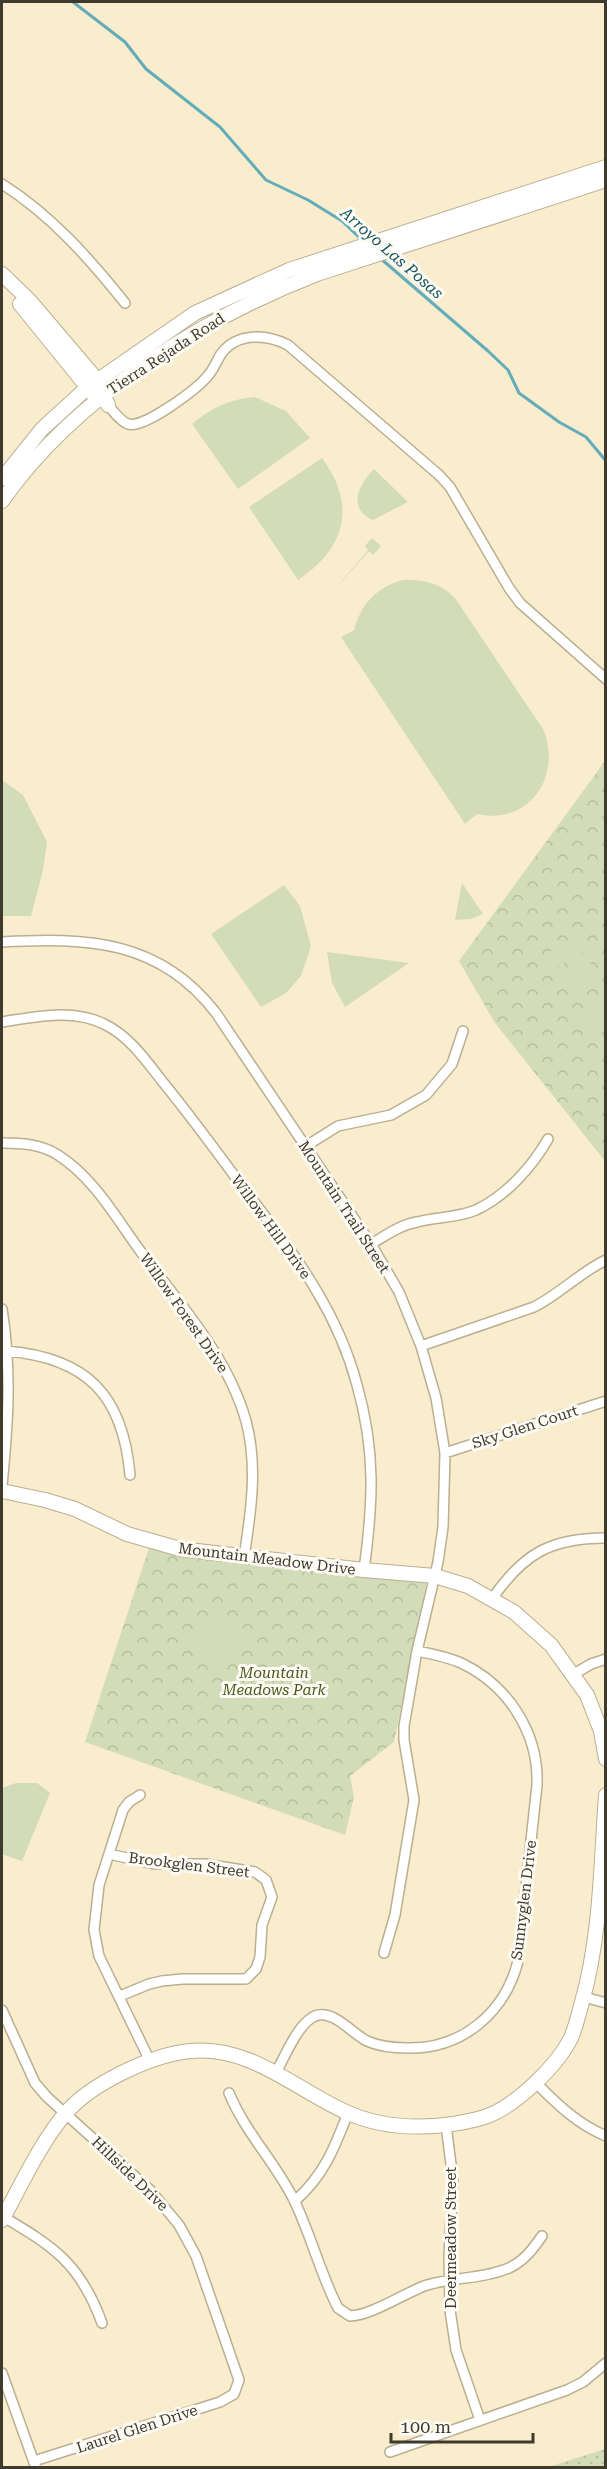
<svg xmlns="http://www.w3.org/2000/svg" width="607" height="2469" font-family="'Roboto Serif',serif">
	<style>
		.grass { fill: url(#grass-dots) }
		.park { fill: url(#park-crowns) }
		.garden { fill: #d2dcb8 }
		.lines { fill: none; stroke-linecap: round; stroke-linejoin: round }
		.stream { stroke: #62adb9; stroke-width: 3 }
		.street-casing { stroke: #bbaf91; stroke-width: 12 }
		.secondary-casing { stroke: #bbaf91; stroke-width: 16 }
		.street { stroke: #fff; stroke-width: 9 }
		.secondary { stroke: #fff; stroke-width: 14 }
		.labels { text-anchor: middle; dominant-baseline: central; stroke-width: 6; stroke-linejoin: round; paint-order: stroke }
		.street-label { font-size: 15px; fill: #3e3a2d; stroke: #fdfbf4 }
		.park-label { font-size: 15px; font-style: italic; fill: #4a581c; stroke: #fdfbf4 }
		.water-label { font-size: 16px; font-style: italic; fill: #175760; stroke: #fdfbf4 }
	</style>
	<defs>
		<pattern id="grass-dots" width="8" height="8" patternUnits="userSpaceOnUse" patternTransform="scale(1.5)"><rect width="8" height="8" fill="#d2dcb8"/><path d="M2 2h.1M6 6h.1" fill="none" stroke="#b5be9e" stroke-width="1.8" stroke-linecap="round"/></pattern>
		<pattern id="park-crowns" width="20" height="18" patternUnits="userSpaceOnUse" patternTransform="scale(1.5)"><rect width="20" height="18" fill="#d2dcb8"/><path d="M2 6a3 3 0 1 1 6 0M12 15a3 3 0 1 1 6 0" fill="none" stroke="#b5be9e"/></pattern>
	</defs>
	<rect width="100%" height="100%" fill="#f9edce"/>
	<path class="grass" d="M605 2449V2467H548Z"/>
	<path class="park" d="M605 761V1161L495 1023 459 961Z
		M151 1542 428 1575 394 1742 350 1776 354 1797 345 1835 85 1742Z"/>
	<path class="garden" d="M255 397 286 411 310 438 238 489 192 424C212 407 230 399 255 397Z
		M322 458C357 505 346 548 298 580L249 507Z
		M374 469 408 502 373 520C347 508 358 485 374 469Z
		M372 538 381 546 373 555 369 551 331 594 368 550 365 546Z
		M402 580C423 579 440 583 455 598L543 729C563 776 529 826 477 814L465 824 341 637 354 630C361 604 376 588 402 580Z
		M2 780 23 795 47 842 43 870 31 916H2Z
		M462 883 483 914 471 919 455 920Z
		M284 885 300 906 311 946 301 976 286 993 261 1007 211 934Z
		M574 937 583 952 554 969 545 955Z
		M327 952 409 963 345 1007 332 983Z
		M588 960 597 974 567 992 559 978Z
		M605 999V1019L590 1029 581 1014Z
		M201 1614 243 1628 232 1663 190 1649Z
		M16 1783H37L50 1793 22 1861 2 1854V1788Z"/>
	<g class="lines">
		<path class="stream" d="M73 2 125 42 146 69 220 127 266 180 308 200 342 221 362 240
			M380 258 488 351 508 370 519 393 559 422 586 437 606 461"/>
		<defs>
			<path id="street" d="M2 184C51 215 89 258 125 303
				M108 405C114 412 120 421 128 424 144 429 195 390 206 378 213 371 216 362 221 354 237 332 267 334 288 345L439 475 450 487 509 588 520 603 606 679
				M2 942C87 937 160 940 216 1013L371 1244 399 1292 421 1346 436 1398 445 1453 443 1527 438 1562 417 1651 404 1726V1740L414 1800 395 1915 384 1953
				M2 1022C34 1017 73 1008 104 1024 129 1036 145 1059 162 1081 189 1114 214 1148 239 1182 265 1217 294 1252 316 1290 334 1320 348 1351 357 1385 376 1452 373 1503 364 1570
				M2 1143C21 1143 41 1144 58 1155 94 1178 116 1218 141 1252 180 1304 228 1357 246 1421 258 1466 251 1512 244 1557
				M306 1146 338 1126 391 1115 426 1095 452 1064 463 1031
				M371 1244C385 1236 400 1225 417 1222 436 1217 457 1218 476 1210 506 1196 532 1167 548 1139
				M2 1309C12 1372 8 1423 2 1486
				M421 1346 534 1307C560 1294 579 1273 606 1260
				M7 1351C87 1358 123 1395 130 1475
				M445 1453 606 1401
				M492 1599C523 1554 550 1538 606 1538
				M574 1674 591 1664 606 1659
				M140 1795 129 1802 123 1810 99 1885 94 1930 99 1956 150 2061
				M109 1854 154 1864H205L255 1872 266 1880 272 1897 262 1925 260 1957 256 1969 246 1979H182L162 1981 149 1984 120 1996
				M584 1997 606 2003
				M2 2010 35 2083 47 2097 150 2190 179 2225 196 2256 239 2380 234 2394 220 2402 34 2461
				M276 2072C285 2057 298 2023 315 2016 334 2009 352 2034 367 2041 380 2047 394 2048 408 2048 462 2049 505 2013 518 1961L537 1785C539 1733 508 1685 461 1663 448 1657 432 1654 417 1651
				M535 2082C557 2104 577 2124 606 2136
				M229 2093C245 2132 275 2162 294 2200 311 2235 320 2273 338 2308L350 2316C373 2315 404 2293 427 2285 454 2277 483 2279 509 2268 524 2261 533 2249 542 2236
				M446 2125 453 2180 449 2256 450 2310 456 2350 480 2420
				M295 2201C324 2175 334 2149 348 2113
				M2 2216C54 2247 80 2263 102 2323
				M2 2373 36 2468
				M390 2452 567 2390 583 2382 606 2363"/>
			<path id="secondary" d="M2 274 29 300 98 381 108 405
				M20 304 93 394
				M2 479 42 429 88 387 195 313 289 270 606 167
				M2 501C74 398 201 319 317 274L606 180
				M2 1491 45 1500 75 1509 127 1534 180 1549 364 1570 435 1576 468 1586 514 1612 551 1645 587 1695 601 1731 606 1759
				M2 2220C20 2187 41 2142 65 2114 90 2084 151 2055 190 2051 250 2045 295 2089 346 2112 379 2127 418 2129 453 2124 465 2122 478 2120 490 2115 518 2103 557 2066 571 2038 576 2026 579 2013 582 2002 601 1935 601 1863 606 1795"/>
		</defs>
		<use href="#street" class="street-casing"/>
		<use href="#secondary" class="secondary-casing"/>
		<use href="#street" class="street"/>
		<use href="#secondary" class="secondary"/>
	</g>
	<g class="labels">
		<g class="street-label">
			<text transform="translate(166 354) rotate(-33)">Tierra Rejada Road</text>
			<text transform="translate(344 1207) rotate(57)">Mountain Trail Street</text>
			<text transform="translate(271 1227) rotate(54)">Willow Hill Drive</text>
			<text transform="translate(184 1313) rotate(55)">Willow Forest Drive</text>
			<text transform="translate(525 1427) rotate(-18)">Sky Glen Court</text>
			<text transform="translate(267 1559) rotate(7)">Mountain Meadow Drive</text>
			<text transform="translate(189 1865) rotate(7)">Brookglen Street</text>
			<text transform="translate(524 1900) rotate(-83)">Sunnyglen Drive</text>
			<text transform="translate(130 2174) rotate(44)">Hillside Drive</text>
			<text transform="translate(451 2238) rotate(-90)">Deermeadow Street</text>
			<text transform="translate(137 2429) rotate(-18)">Laurel Glen Drive</text>
		</g>
		<g class="park-label">
			<text x="274" y="1673">Mountain<tspan x="274" dy="17">Meadows Park</tspan></text>
		</g>
		<g class="water-label">
			<text transform="translate(392 253) rotate(41)">Arroyo Las Posas</text>
		</g>
	</g>
	<rect width="607" height="2469" fill="none" stroke="#3e3a2d" stroke-width="6"/>
	<path d="M391 2433v9h142v-9" fill="none" stroke="#3e3a2d" stroke-width="3"/>
	<text x="400" y="2433" font-size="18" fill="#3e3a2d" stroke="#fdfbf4" stroke-width="4.5" paint-order="stroke">100 m</text>
</svg>
